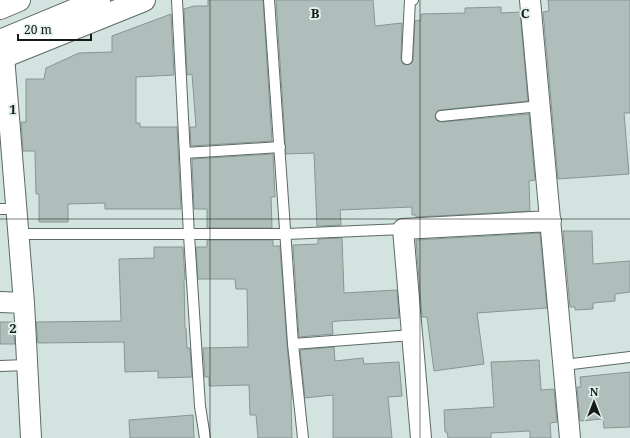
<svg xmlns="http://www.w3.org/2000/svg" width="630" height="438" font-family="'Noto Serif',serif">
	<style>
		.building { fill: #afbeba; stroke: #879692 }
		.lines { fill: none; stroke-linecap: round; stroke-linejoin: round }
		.service-casing { stroke: #5c6a67; stroke-width: 12 }
		.minor-casing { stroke: #5c6a67; stroke-width: 22 }
		.trunk-casing { stroke: #5c6a67; stroke-width: 24 }
		.motorway-casing { stroke: #5c6a67; stroke-width: 24 }
		.service { stroke: #fff; stroke-width: 10 }
		.minor { stroke: #fff; stroke-width: 20 }
		.trunk { stroke: #fff; stroke-width: 22 }
		.motorway { stroke: #fff; stroke-width: 22 }
		.grid { fill: none; stroke: #141a18; stroke-width: 1; stroke-opacity: 0.55 }
		.grid-label { font-size: 13px; text-anchor: middle; font-weight: bold; fill: #141a18; stroke: #e1f0ec; stroke-width: 4; stroke-linejoin: round; paint-order: stroke }
	</style>
	<rect width="100%" height="100%" fill="#d3e3df"/>
	<path class="building" d="M208 0H263L272 141 191 146 190 127H196L192 74 187 75 184 9 194 6H208Z
		M276 0H373L375 26 402 23 401 59 403 64 407 65 412 63 413 60 415 21 421 20V14L465 13V8L501 7V13L520 12 528 101 440 110 437 111 435 116 436 120 442 122 529 114 535 180 529 181 530 211 416 217V215H412V207L340 210 341 225 317 226 314 153 286 154Z
		M548 0H630V113H624L629 174 558 179 543 12 549 11Z
		M171 14 174 75 136 77V123H140V127H177L181 209H105V203L68 204V222H39V194H36L35 151H23L21 122H26V79H44L46 68 79 53 112 52V36Z
		M273 154 275 197H271L272 228H207V209H194L192 159Z
		M563 231H592L593 264 630 261V292L615 294V301L593 303V309L575 310V307H570Z
		M540 233 547 308 477 313 484 364 434 371 427 317H422L416 240Z
		M342 238 344 293 397 290 399 318 337 321 332 322 333 334 299 337 293 245 318 244V239Z
		M207 240H273V246H280L287 345 292 399H291L292 438H258L256 415H250L249 385 209 386V377H205L203 348 248 347 247 289H236L235 279H198L196 247H207Z
		M154 247H183L185 279H184L185 328H186L187 348H190L192 377 158 378V371L125 372 124 342 38 343 36 322 121 321 119 259 154 258Z
		M0 322H13L15 344H0Z
		M334 347 335 361 363 358 364 364 399 362 402 396 388 397 392 438H333V395L305 398 300 350Z
		M539 360 541 390 554 389 557 422 550 423 551 438H530V431L491 433V438H448L447 432H445L444 410 494 407 491 362Z
		M630 372V427L604 428 603 419 580 421 577 387H581L580 377Z
		M193 415 194 438H130L129 420Z"/>
	<g class="lines">
		<defs>
			<path id="service" d="M177 0 189 235 200 406 205 438
				M269 0 293 344 303 438
				M407 59 410 0H413
				M441 116 540 106
				M185 153 280 147
				M0 209H17
				M19 234H287L403 229
				M293 344 412 335
				M564 365 630 357
				M0 366 27 365"/>
			<path id="minor" d="M530 0 570 438
				M4 56 24 303 31 438
				M0 302 24 303
				M421 438 403 229 551 221"/>
			<path id="trunk" d="M0 58 144 0"/>
			<path id="motorway" d="M0 8 19 0
				M0 41 99 0"/>
		</defs>
		<use href="#service" class="service-casing"/>
		<use href="#minor" class="minor-casing"/>
		<use href="#trunk" class="trunk-casing"/>
		<use href="#motorway" class="motorway-casing"/>
		<use href="#service" class="service"/>
		<use href="#minor" class="minor"/>
		<use href="#trunk" class="trunk"/>
		<use href="#motorway" class="motorway"/>
	</g>
	<path class="grid" d="M210 0V438M420 0V438M0 219H630"/>
	<g class="grid-label">
		<text x="315" y="18">B</text>
		<text x="525" y="18">C</text>
		<text x="13" y="114">1</text>
		<text x="13" y="333">2</text>
	</g>
	<g transform="translate(594 402)" stroke="#e1f0ec" stroke-width="3" paint-order="stroke">
	<path d="M0-3L7 15L0 10L-7 15Z" fill="#141a18"/>
	<text y="-6" font-size="11" font-weight="bold" text-anchor="middle" fill="#141a18">N</text>
	</g>
	<path d="M18 34v6h73v-6" fill="none" stroke="#141a18" stroke-width="2"/>
	<text x="24" y="34" font-size="12" fill="#141a18" stroke="#e1f0ec" stroke-width="3" paint-order="stroke">20 m</text>
</svg>
